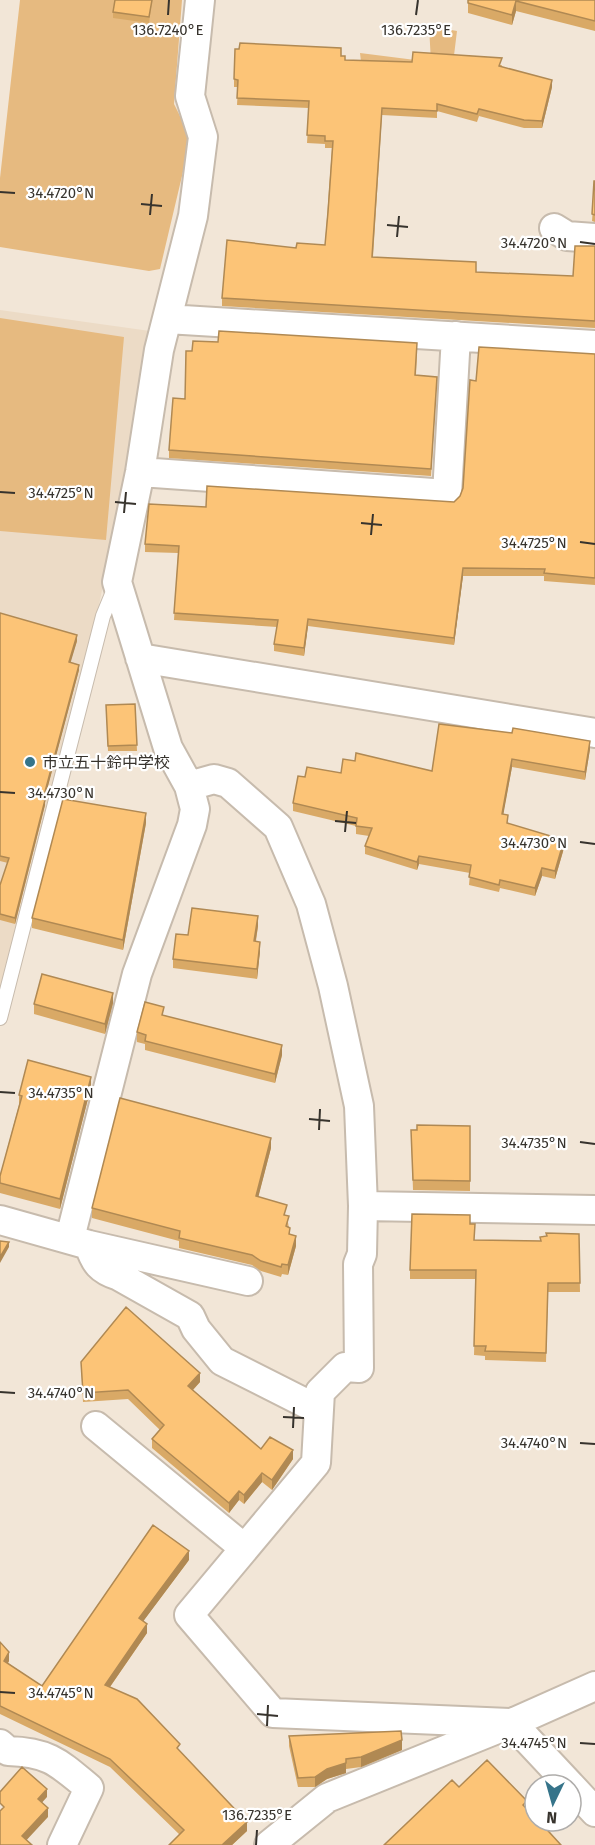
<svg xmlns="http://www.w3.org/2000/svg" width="595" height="1845" font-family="'Fira Sans','Noto Sans JP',sans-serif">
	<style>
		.built { fill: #ecdbc6 }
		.green { fill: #e6ba80 }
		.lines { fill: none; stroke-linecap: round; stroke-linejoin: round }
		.lane-casing { stroke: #c7bbad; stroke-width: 16 }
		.street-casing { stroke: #c7bbad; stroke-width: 32 }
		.lane { stroke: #fff; stroke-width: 14 }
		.street { stroke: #fff; stroke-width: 28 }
		.wall { fill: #d9a966 }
		.shaded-wall { fill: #b08953 }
		.building { fill: #fcc477; stroke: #b08953; stroke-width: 1.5 }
		.ticks { fill: none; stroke: #37332d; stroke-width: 2 }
		.poi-dot { fill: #36748a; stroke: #fff; stroke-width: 2 }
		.labels { text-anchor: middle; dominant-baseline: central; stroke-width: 4.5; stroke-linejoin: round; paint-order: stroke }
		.poi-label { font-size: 16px; fill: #37332d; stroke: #fff; text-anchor: start }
		.ticks-label { font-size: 15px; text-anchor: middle; fill: #37332d; stroke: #fff; stroke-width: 4.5; stroke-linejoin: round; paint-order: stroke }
	</style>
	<rect width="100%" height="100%" fill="#f2e6d7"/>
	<path class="built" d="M0 310 150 331 134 430 93 635 0 998Z"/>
	<path class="green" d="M20 0H182L174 104 191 138 160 269 149 271 0 247V178Z
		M429 26 457 31 450 88 364 86 360 53 431 62Z
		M0 318 124 337 106 540 0 531Z"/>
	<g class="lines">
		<defs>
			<path id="lane" d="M0 1018 103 616 115 587"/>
			<path id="street" d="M554 228 567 236 595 238
				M167 319 595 345
				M140 472 447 494 456 336
				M140 658 595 733
				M189 786 214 779 228 783 278 827 311 904 333 986 359 1106 363 1206 362 1254 358 1264 359 1368 345 1367 320 1392 316 1463 189 1615 273 1713 512 1723 570 1785
				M363 1206 595 1210
				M0 1220 89 1245 248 1281
				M70 1238 137 974 192 825 195 809 189 786 168 748 117 582 140 472 159 350 193 216 203 137 190 96 200 0
				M89 1245C95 1263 100 1270 119 1276L190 1316 196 1329 222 1361 319 1410
				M96 1426 244 1548
				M0 1744 8 1751C49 1752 59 1763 89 1788L62 1845
				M571 1786 595 1812
				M269 1845 327 1798 512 1723 595 1686"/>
		</defs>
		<use href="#lane" class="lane-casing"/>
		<use href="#street" class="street-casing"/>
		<use href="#lane" class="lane"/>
		<use href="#street" class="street"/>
	</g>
	<path class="wall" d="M152 0 149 23 113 18V12Z
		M468 0H595V31L516 11 512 25 468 13Z
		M341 56 345 60 502 65 501 67 552 87 542 128H524L479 116 477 122 437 111V118L382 115 373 257 476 272 573 276 595 246V328L222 306V298L296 248 325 245 332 148H325V144L307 143 309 108 237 105 238 87H234V79Z
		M595 181V222L592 221Z
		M192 351H417L416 375 437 377 431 476 169 458V450L185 399Z
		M594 354H595V585L544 581V576H463L454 645 308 626 304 656 274 651V644L277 627 174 620 178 553 145 552V544L206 507 454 502 460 496 463 488 476 381Z
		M0 613 77 641 70 662 79 670 44 800 45 805 15 924 0 920V885L8 863 0 861Z
		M135 704 137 751H108L106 705Z
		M439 724 590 749 585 780 512 767 503 814 508 824 564 848 555 879 542 876 535 896 500 888 499 892 469 885 470 873 419 864 417 870 365 854V846L369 836 356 834V826L293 811V803L305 777 341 773 355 761 432 771Z
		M146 823 123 950 32 928V918Z
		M258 926 256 941 260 951 257 979 173 968V959L188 935Z
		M113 1003 105 1034 34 1014V1004Z
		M164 1015 282 1055 275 1083 145 1050V1044L137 1042V1032Z
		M91 1087 60 1209 0 1193V1176L19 1105V1095Z
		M470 1126V1191L413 1190 411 1130Z
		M271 1148 258 1197 287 1216 290 1235 296 1246 288 1275 282 1274 281 1277 261 1271 252 1265 179 1248V1241L92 1218V1208Z
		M470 1224 474 1240 540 1241V1237L546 1236V1233L579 1234 580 1292H548L546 1362 485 1360V1356L474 1355 476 1279H410V1270Z
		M81 1362 200 1382 193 1390 261 1449 293 1459 272 1490 262 1482 244 1504 239 1500 229 1513 152 1448V1439L160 1430 128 1399 83 1402Z
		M189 1560 143 1621 147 1633 110 1687 180 1751 247 1831 232 1845H169L180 1835 110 1767 0 1714V1642L9 1661 8 1663 42 1686Z
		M289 1736 402 1750 361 1767 346 1769V1773L327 1779 315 1787H298L289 1746Z"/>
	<path class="shaded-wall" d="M516 1V11L512 25V15Z
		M552 80V87L542 128V121Z
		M463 568V576L454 645V638Z
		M308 619V626L304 656V648Z
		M77 635V641L69 668V662Z
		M79 665V670L43 805V799Z
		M590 741V749L585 780V772Z
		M512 759V767L502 822V814Z
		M45 800V805L15 924V918Z
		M146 813V823L123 950V940Z
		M564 840V848L555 879V871Z
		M419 856V864L417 870V862Z
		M542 868V876L535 896V888Z
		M258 916V926L254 951V941Z
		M260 942V951L257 979V969Z
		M113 993V1003L105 1034V1024Z
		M282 1045V1055L275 1083V1074Z
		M91 1077V1087L60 1209V1199Z
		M271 1138V1148L256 1206V1196Z
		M296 1236V1246L288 1275V1265Z
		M9 1242V1247L0 1263V1257Z
		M200 1373V1382L188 1395V1386Z
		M293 1450V1459L272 1490V1480Z
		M262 1473V1482L244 1504V1495Z
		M239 1491V1500L229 1513V1503Z
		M189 1551V1560L139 1627V1618Z
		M147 1624V1633L105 1694V1685Z
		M9 1652V1661L4 1669V1661Z
		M402 1740V1750L361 1767V1757Z
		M346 1759V1773L327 1779 315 1787V1777L327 1769Z
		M47 1789V1797L38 1807V1799Z
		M48 1808V1817L22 1845V1836Z
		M247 1822V1831L232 1845H222Z"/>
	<path class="building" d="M115 0H152L149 17 113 12Z
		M468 0H595V21L516 1 512 15 468 3Z
		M240 43 341 48V56H345V60L412 62 413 52 502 58 499 66 552 80 542 121 524 120 479 109 477 114 437 104V111L382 108 372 257 476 262V272L573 276 575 246H595V321L222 298 227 240 296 248 297 243 325 245 328 212 333 141H325V136L307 135 309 101 237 98 238 80 234 79 235 49H239Z
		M594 181H595V215L592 214Z
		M219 331 417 343 415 375 437 377 431 469 169 450 173 398 185 399 186 351H192L193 341 218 342Z
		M479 347 595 354V578L544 573 545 569 463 568 454 638 308 619 304 648 274 644 278 620 174 613 179 546 145 544 149 504 206 507 207 486 454 502 460 496 463 488 470 380 476 381Z
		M0 613 77 635 69 662 79 665 43 799 45 800 15 918 0 914V885L9 858 0 856Z
		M135 704 137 745 108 746 106 705Z
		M439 724 512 733 513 728 590 741 585 772 512 759 502 814 508 815 507 823 564 840 555 871 542 868 535 888 500 880 499 885 469 877 471 865 419 856 417 862 365 846 372 828 356 826 357 818 293 803 298 776 305 777 307 767 341 773 343 759 355 761 356 753 432 771Z
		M63 799 146 813 123 940 32 918Z
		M192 908 258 916 254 941 260 942 257 969 173 959 176 934 188 935Z
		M42 974 113 993 105 1024 34 1004Z
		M145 1002 164 1007 162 1015 282 1045 275 1074 145 1041 146 1035 137 1032Z
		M28 1060 91 1077 60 1199 0 1183V1176L22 1096 19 1095Z
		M120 1098 271 1138 256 1196 287 1205 284 1215 289 1216 286 1226 290 1228 289 1234 296 1236 288 1265 282 1264 281 1267 261 1261 252 1255 179 1238 180 1231 92 1208Z
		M417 1125 470 1126V1181L413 1180 411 1130H417Z
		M412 1214 470 1215V1224H475L474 1240 541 1241 540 1237 547 1236 546 1233 579 1234 580 1283H548L546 1353 485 1351 486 1346H474L476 1270H410Z
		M0 1241 9 1242 0 1257Z
		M126 1307 200 1373 188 1386 261 1449 270 1437 293 1450 272 1480 262 1473 244 1495 239 1491 229 1503 152 1439 164 1425 128 1390 83 1393 81 1362Z
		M153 1525 189 1551 139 1618 147 1624 105 1685 137 1699 180 1744 177 1748 247 1822 222 1845H169L184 1830 110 1759 0 1706V1642L9 1652 4 1661 42 1686Z
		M401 1731 402 1740 361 1757 346 1759V1763L327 1769 315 1777 298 1778 289 1736Z
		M487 1760 527 1801 523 1805 535 1817V1821H539L561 1845H384L452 1780 459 1787Z
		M22 1767 47 1789 38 1799 48 1808 22 1836 32 1845H0V1811L4 1807 0 1803V1792Z"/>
	<path class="ticks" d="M168 15 169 0M416 15 418 0M0 192 15 193M141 204 162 206M150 215 152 194M387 225 408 227M397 237 399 216M580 242 595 244M0 492 15 493M115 502 136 504M124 513 126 492M361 523 382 525M371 535 373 514M580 542 595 544M0 792 15 793M335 821 356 823M345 832 347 811M580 842 595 844M0 1092 15 1093M309 1119 330 1121M319 1130 320 1109M580 1142 595 1144M0 1392 15 1393M283 1417 304 1418M293 1428 294 1407M580 1443 595 1444M0 1692 15 1693M257 1714 278 1716M267 1726 268 1705M580 1743 595 1744M256 1845 257 1830"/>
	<circle class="poi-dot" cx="30" cy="762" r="6"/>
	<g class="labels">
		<g class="poi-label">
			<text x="42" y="762">市立五十鈴中学校</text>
		</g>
	</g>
	<g class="ticks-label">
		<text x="168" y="35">136.7240°E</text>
		<text x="416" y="35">136.7235°E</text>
		<text x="61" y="198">34.4720°N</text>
		<text x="534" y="248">34.4720°N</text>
		<text x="61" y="498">34.4725°N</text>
		<text x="534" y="548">34.4725°N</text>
		<text x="61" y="798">34.4730°N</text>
		<text x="534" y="848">34.4730°N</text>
		<text x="61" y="1098">34.4735°N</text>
		<text x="534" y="1148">34.4735°N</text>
		<text x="61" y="1398">34.4740°N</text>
		<text x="534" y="1448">34.4740°N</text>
		<text x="61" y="1698">34.4745°N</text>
		<text x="534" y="1748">34.4745°N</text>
		<text x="257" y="1820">136.7235°E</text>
	</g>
	<g transform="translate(553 1803) rotate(185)"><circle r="28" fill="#ffffff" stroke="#afadab" stroke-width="1.5"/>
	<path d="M0-4.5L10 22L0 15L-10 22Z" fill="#36748a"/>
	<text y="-9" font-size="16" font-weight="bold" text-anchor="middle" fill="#37332d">N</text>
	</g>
</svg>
